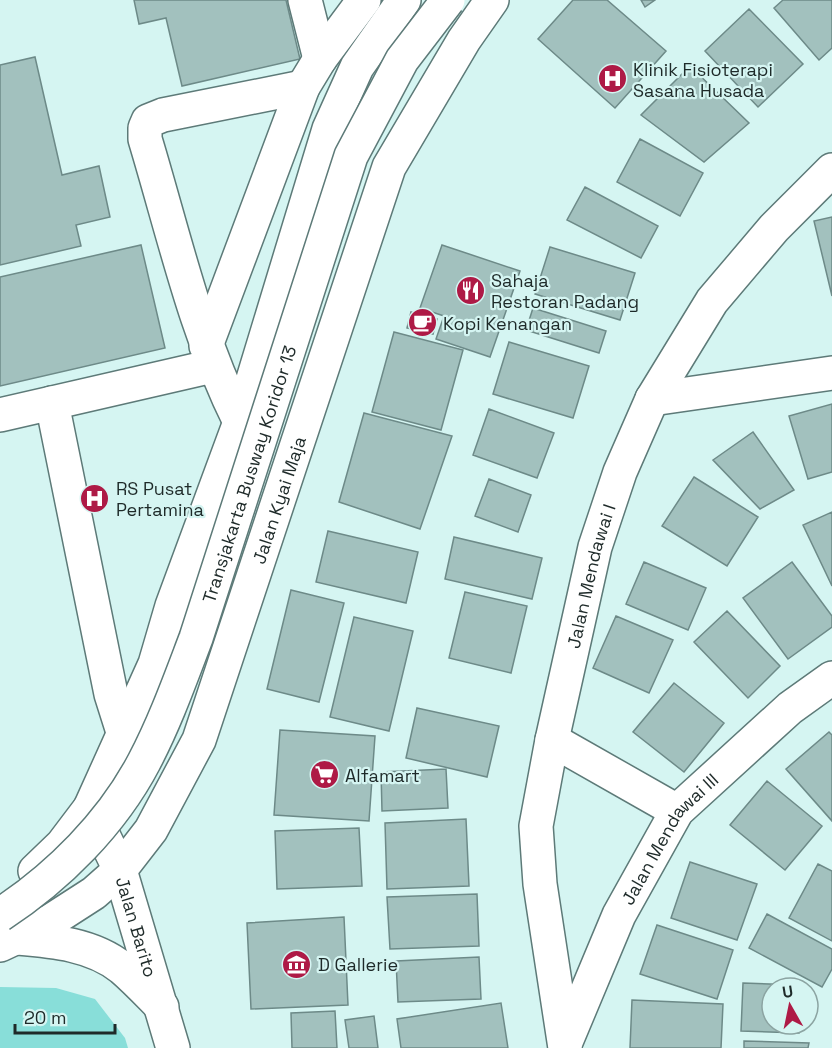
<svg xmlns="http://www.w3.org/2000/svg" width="832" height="1048" font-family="'Space Grotesk',sans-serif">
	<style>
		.green { fill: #88ded9 }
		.building { fill: #a2c1be; stroke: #6d8a88; stroke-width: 1.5 }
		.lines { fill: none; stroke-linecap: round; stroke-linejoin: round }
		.minor-casing { stroke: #5d7a78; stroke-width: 36 }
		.major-casing { stroke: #5d7a78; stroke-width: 36 }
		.minor { stroke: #fff; stroke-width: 33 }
		.major { stroke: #fff; stroke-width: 33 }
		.minor-bridge-casing { stroke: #5d7a78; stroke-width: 36; stroke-linecap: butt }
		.minor-bridge { stroke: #fff; stroke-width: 33 }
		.labels { text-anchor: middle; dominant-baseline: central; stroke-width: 4.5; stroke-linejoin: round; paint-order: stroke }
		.poi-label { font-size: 18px; fill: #1e2a29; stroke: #d5f5f2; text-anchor: start }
		.street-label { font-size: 18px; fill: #1e2a29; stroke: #d5f5f2 }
	</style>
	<rect width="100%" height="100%" fill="#d5f5f2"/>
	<path class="green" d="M0 987 56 988 95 999 125 1038 128 1048H0Z"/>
	<path class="building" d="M134 0H286L300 59 182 86 166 18 139 24Z
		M573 0H607L666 51 615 108 538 39Z
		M641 0H655L645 7Z
		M783 0H832V48L819 60 774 8Z
		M749 9 803 64 758 107 705 51Z
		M35 57 62 175 99 166 110 217 76 225 81 246 0 265V65Z
		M690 66 749 123 704 162 641 115Z
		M640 139 703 173 680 216 617 182Z
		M585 187 658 226 641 258 567 220Z
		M832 217V296L814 221Z
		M141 245 165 348 0 386V277Z
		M442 245 520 271 490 357 436 339 444 316 420 308Z
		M550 247 635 273 620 320 535 294Z
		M533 308 606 331 599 353 526 330Z
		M411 312 437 319 433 334 407 328Z
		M394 332 463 350 441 430 372 412Z
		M509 342 589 366 573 418 493 394Z
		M832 404V472L808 479 789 416Z
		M489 409 554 433 537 478 473 455Z
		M364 413 452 436 420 529 339 502Z
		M753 432 794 490 760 509 713 460Z
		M694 477 758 517 727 566 662 526Z
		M489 479 531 495 518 532 475 516Z
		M832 512V586L803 525Z
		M328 531 418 552 406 603 316 582Z
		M454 537 542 558 532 599 445 579Z
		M644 562 706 588 688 630 626 604Z
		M792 562 832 616V627L788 659 743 598Z
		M291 590 344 603 319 702 267 689Z
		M465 592 527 606 511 673 449 658Z
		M727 611 780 666 748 698 694 642Z
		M616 616 673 640 649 693 593 668Z
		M354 617 413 631 389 731 330 717Z
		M674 683 724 723 684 772 633 732Z
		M417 708 499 726 487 777 406 758Z
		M280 730 375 736 369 821 274 815Z
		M829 732 832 735V821L786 769Z
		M446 769 448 808 382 811 381 772Z
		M767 781 822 826 785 870 730 825Z
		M466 819 469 886 387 889 385 823Z
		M359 828 362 886 277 889 275 831Z
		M690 862 757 884 737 940 671 918Z
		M818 864 832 871V941L789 918Z
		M477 894 479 946 390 949 387 897Z
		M767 914 832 949V969L822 987 749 948Z
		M344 917 348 1005 251 1009 247 923Z
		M657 925 733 950 717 999 640 974Z
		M479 957 481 999 398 1002 396 961Z
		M743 983 801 985V988H772V1024H800L799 1033 741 1031Z
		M632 1000 723 1004 721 1048H630Z
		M501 1003 508 1048H401L397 1019Z
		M335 1011 337 1048H292L291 1013Z
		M374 1016 378 1048H349L345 1020Z
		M744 1041 809 1043 808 1048H744Z"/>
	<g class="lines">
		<defs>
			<g id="minor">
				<path d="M305 0 320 59"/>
				<path d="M206 346 303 87 320 59 364 0"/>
				<path d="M652 399 832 373"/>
				<path d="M52 403 111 694 123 732"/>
				<path d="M0 415 213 366"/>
				<path d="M240 422C195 332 174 235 145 139V128L148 121 163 115 303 87"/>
				<path d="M552 740 677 811"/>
				<path id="s1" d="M90 808 120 870 173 1048"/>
				<path id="s2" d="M565 1044 619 915 677 811 790 708 832 678"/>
				<path id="s3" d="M565 1048 540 884 536 826 552 740 595 547 620 472 652 399 712 301 774 228 832 170"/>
			</g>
			<g id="major">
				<path d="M35 871 62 845 90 808 155 664 172 606 240 422 329 129 357 67 404 0"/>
				<path d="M16 938C52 941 92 944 122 968 136 980 149 994 162 1007"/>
				<path id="s4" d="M0 945 49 922 94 893 120 870 151 830 199 740 389 167 464 40 492 0"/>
			</g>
		</defs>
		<use href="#minor" class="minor-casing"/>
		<use href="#major" class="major-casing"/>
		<use href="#minor" class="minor"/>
		<use href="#major" class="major"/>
		<defs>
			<g id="minor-bridge">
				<path id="s5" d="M0 915C58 877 112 823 144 762 165 722 180 680 196 638L351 156 402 60 448 0"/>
			</g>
		</defs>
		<use href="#minor-bridge" class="minor-bridge-casing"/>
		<use href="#minor-bridge" class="minor-bridge"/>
	</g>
	<defs>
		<symbol id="hospital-disc" viewBox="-11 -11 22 22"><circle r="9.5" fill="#ae1a46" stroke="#d5f5f2"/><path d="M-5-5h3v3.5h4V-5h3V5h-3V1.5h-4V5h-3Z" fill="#fff"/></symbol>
		<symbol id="restaurant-disc" viewBox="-11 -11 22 22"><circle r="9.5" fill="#ae1a46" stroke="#d5f5f2"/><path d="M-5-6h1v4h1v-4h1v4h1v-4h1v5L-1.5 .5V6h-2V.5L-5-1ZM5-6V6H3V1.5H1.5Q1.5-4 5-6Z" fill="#fff"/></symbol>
		<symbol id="cafe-disc" viewBox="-11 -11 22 22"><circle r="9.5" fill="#ae1a46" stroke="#d5f5f2"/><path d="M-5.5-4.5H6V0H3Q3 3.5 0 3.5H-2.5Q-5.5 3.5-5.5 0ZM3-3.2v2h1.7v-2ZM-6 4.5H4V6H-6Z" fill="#fff"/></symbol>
		<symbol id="supermarket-disc" viewBox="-11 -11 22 22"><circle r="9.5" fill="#ae1a46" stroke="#d5f5f2"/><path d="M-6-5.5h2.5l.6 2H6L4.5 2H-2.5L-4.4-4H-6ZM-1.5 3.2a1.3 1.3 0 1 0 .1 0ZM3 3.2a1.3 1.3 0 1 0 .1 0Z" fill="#fff"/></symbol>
		<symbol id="museum-disc" viewBox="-11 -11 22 22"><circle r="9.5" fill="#ae1a46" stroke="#d5f5f2"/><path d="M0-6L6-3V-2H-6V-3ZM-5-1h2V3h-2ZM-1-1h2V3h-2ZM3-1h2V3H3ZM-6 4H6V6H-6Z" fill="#fff"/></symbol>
	</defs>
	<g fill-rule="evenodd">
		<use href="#hospital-disc" x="596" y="62" width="33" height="33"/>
		<use href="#restaurant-disc" x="454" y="274" width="33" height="33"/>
		<use href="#cafe-disc" x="406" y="306" width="33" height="33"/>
		<use href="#hospital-disc" x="78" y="482" width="33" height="33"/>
		<use href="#supermarket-disc" x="308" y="758" width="33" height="33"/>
		<use href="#museum-disc" x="280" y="948" width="33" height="33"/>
	</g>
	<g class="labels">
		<g class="poi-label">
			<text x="633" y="69">Klinik Fisioterapi<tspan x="633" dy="21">Sasana Husada</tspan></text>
			<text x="491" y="280">Sahaja<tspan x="491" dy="21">Restoran Padang</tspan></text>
			<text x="443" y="323">Kopi Kenangan</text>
			<text x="116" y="488">RS Pusat<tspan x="116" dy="21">Pertamina</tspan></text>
			<text x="345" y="775">Alfamart</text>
			<text x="318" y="964">D Gallerie</text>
		</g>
		<g class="street-label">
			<text stroke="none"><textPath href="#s5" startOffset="519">Transjakarta Busway Koridor 13</textPath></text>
			<text stroke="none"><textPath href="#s4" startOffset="548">Jalan Kyai Maja</textPath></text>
			<text stroke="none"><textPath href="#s3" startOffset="480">Jalan Mendawai I</textPath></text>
			<text stroke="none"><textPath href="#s2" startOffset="232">Jalan Mendawai III</textPath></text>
			<text stroke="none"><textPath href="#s1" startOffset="128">Jalan Barito</textPath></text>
		</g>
	</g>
	<g transform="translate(790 1006) rotate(351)"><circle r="28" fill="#d5f5f2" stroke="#8ca4a2" stroke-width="1.5"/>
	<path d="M0-4.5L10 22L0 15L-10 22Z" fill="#ae1a46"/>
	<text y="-9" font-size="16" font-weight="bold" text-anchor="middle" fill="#1e2a29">U</text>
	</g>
	<path d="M15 1024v9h100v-9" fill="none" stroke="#1e2a29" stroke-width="3"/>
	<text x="24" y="1024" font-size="18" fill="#1e2a29" stroke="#d5f5f2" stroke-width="4.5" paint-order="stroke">20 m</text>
</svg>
